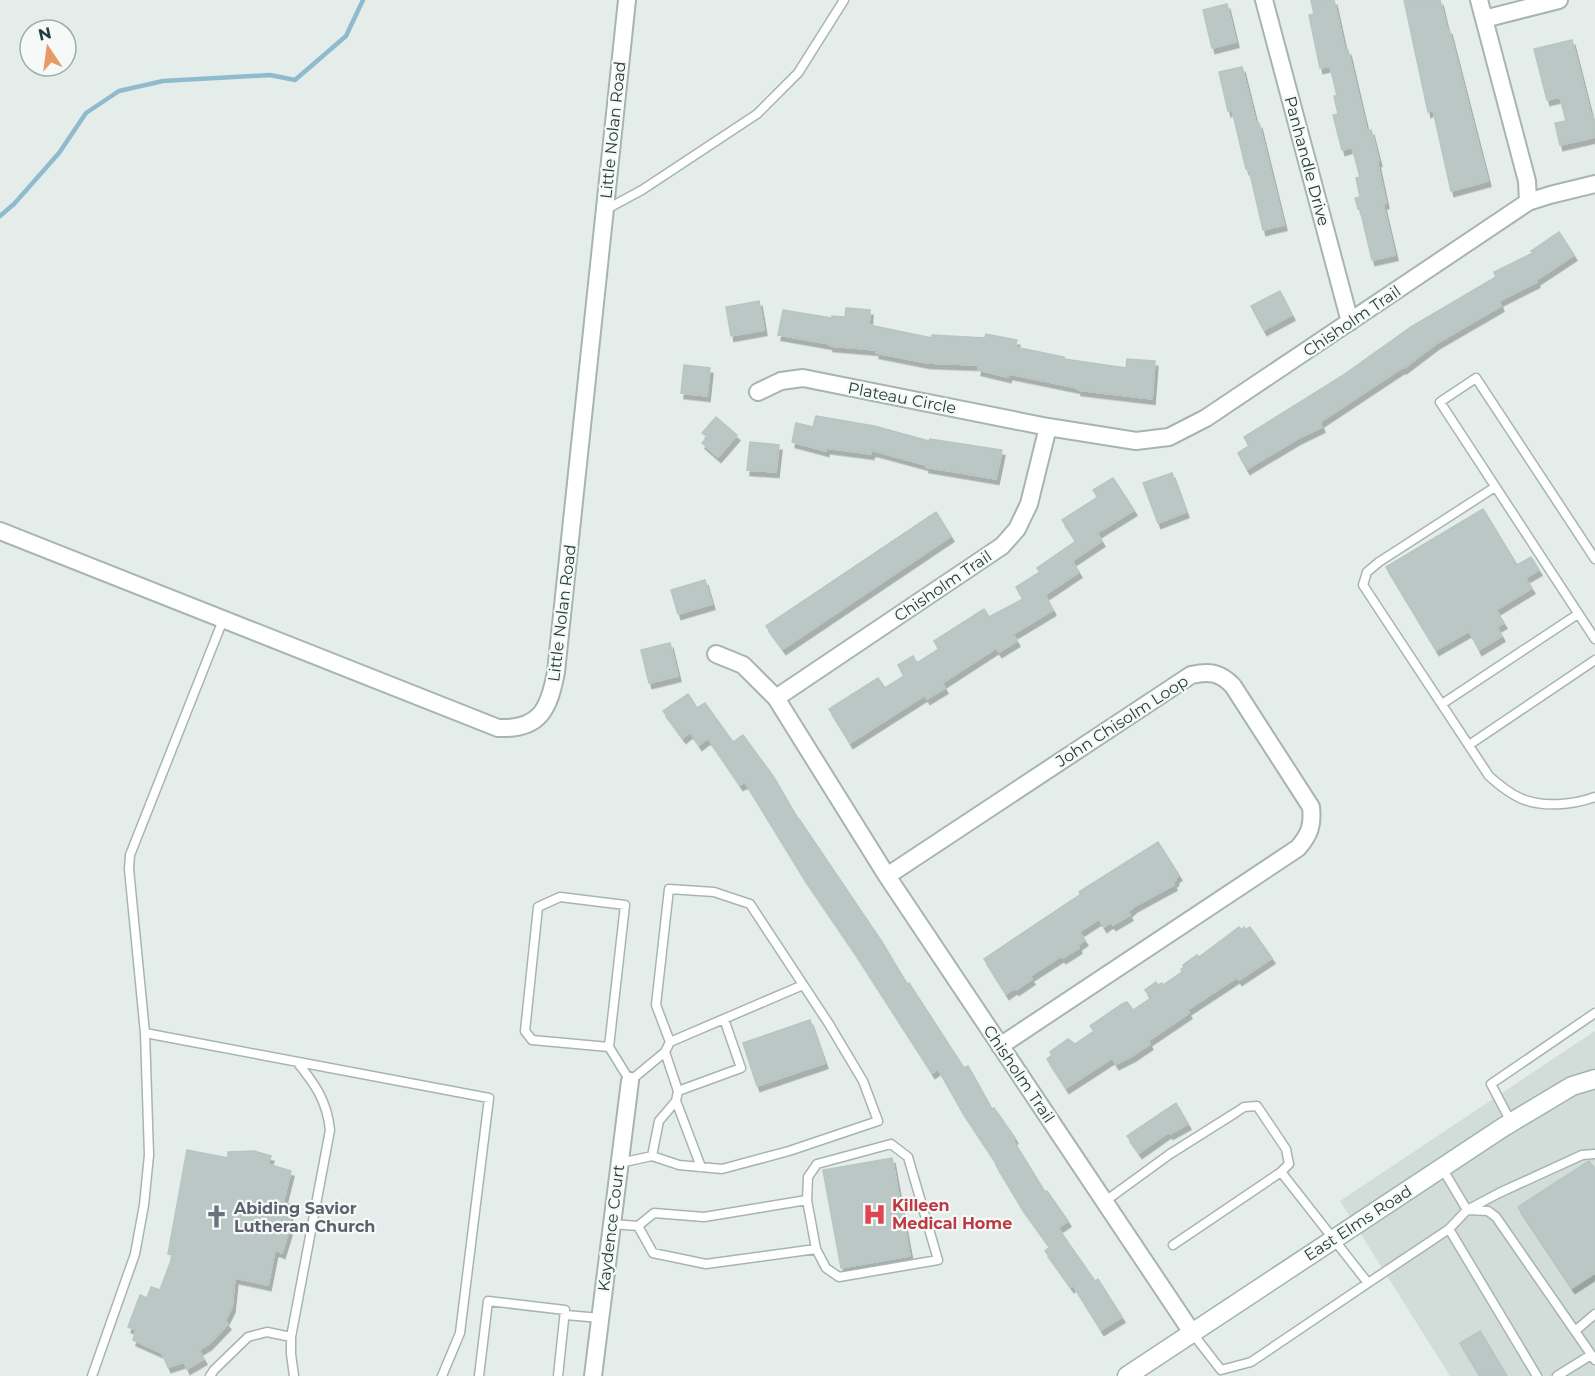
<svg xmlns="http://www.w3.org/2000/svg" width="1595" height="1376" font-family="Montserrat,sans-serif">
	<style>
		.built { fill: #d2dcd9 }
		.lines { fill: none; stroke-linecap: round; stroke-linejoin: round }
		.stream { stroke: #90bbce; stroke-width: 4.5 }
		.building { fill: #bac7c4; stroke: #b7c6c2; stroke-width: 1.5; filter: url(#shadow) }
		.lane-casing { stroke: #a7b5b2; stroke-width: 11 }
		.street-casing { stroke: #a7b5b2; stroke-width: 20 }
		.secondary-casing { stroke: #a0b5b0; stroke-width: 21 }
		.lane { stroke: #fff; stroke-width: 8 }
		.street { stroke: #fff; stroke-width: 16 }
		.secondary { stroke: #fff; stroke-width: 18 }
		.labels { text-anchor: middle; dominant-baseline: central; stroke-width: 4.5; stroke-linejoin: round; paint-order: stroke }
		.street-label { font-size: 16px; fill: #253d3a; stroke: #f5f9f8 }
		.health-label { font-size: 16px; font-weight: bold; fill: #be3a42; stroke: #f5f9f8; text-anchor: start }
		.worship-label { font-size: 16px; font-weight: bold; fill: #5b616d; stroke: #f5f9f8; text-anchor: start }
	</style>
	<defs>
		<filter id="shadow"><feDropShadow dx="3" dy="5.5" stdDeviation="0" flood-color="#0004"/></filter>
	</defs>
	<rect width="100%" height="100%" fill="#e4edea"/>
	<path class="built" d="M1595 1031V1376H1450L1340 1201Z"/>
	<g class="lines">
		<path class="stream" d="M0 216 14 204 59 153 86 113 119 91 163 81 270 75 295 80 346 36 363 0"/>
	</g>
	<path class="building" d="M1311 0H1334L1345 50H1348L1367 131 1371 130 1379 161H1377L1386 203 1383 204 1395 255 1372 260 1360 209H1358L1355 198 1360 197 1356 178 1360 177 1352 147 1342 150 1333 115 1338 114 1334 96H1337L1330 66 1320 68 1309 15 1314 14Z
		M1404 0H1440L1447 29H1449L1488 181 1451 191 1433 110 1428 112Z
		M1227 4 1236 42 1212 48 1203 10Z
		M1572 40 1591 115 1593 114 1595 137 1560 145 1555 123 1566 121 1560 97 1547 100 1534 49Z
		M1242 67 1256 123H1259L1284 225 1263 230 1249 169H1246L1232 110 1228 111 1219 72Z
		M1559 232 1574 255 1536 280 1537 282 1499 301 1501 306 1437 343 1404 368 1403 367 1320 422 1322 427 1297 439 1247 469 1238 453 1249 446 1244 437 1342 376 1411 327 1496 277 1494 272 1533 253 1531 251Z
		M1280 291 1292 315 1264 330 1251 306Z
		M759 301 764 330 731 336 726 307Z
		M846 308 870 310 869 325 932 338V335L985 338 986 334 1017 340 1015 347 1064 357V359L1126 368 1127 359 1155 361 1152 399 1078 390V388L1009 374 1008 377 978 370 979 365 927 363 876 353 877 350 830 346V344L778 335 783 310 832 318V316L845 317Z
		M684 365 710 368 707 396 681 393Z
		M816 416 874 426 929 441 930 439 1002 450 996 479 926 467V465L871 450V454L826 448V451L792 442 796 423 813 427Z
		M716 417 737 435 718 457 702 443 708 437 702 433Z
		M750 442 779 445 776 472 747 470Z
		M1172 473 1186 512 1158 523 1143 483Z
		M1113 478 1134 510 1097 533 1102 541 1072 561 1079 572 1045 595 1053 610 1013 634 1017 641 999 652 996 648 942 683 945 688 927 699 925 695 850 743 829 709 878 678 885 688 904 676 898 665 913 656 917 663 939 649 934 641 984 609 989 617 1023 599 1016 587 1040 572 1037 568 1076 541 1062 520 1098 497 1093 490Z
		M1483 509 1517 565 1531 557 1539 570 1525 578 1532 588 1496 610 1504 623 1497 627 1502 636 1479 650 1469 631 1436 650 1386 567Z
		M936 512 951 536 783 649 766 626Z
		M705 580 712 604 678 614 671 590Z
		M670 643 678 676 649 683 641 650Z
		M688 694 697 708 705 703 733 742 743 735 773 776 798 819H799L882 942 907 984 909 983 964 1068 968 1066 992 1109 994 1108 1015 1138 1013 1140 1045 1192 1047 1191 1068 1221 1058 1228 1095 1281 1098 1279 1122 1317 1101 1330 1073 1285 1071 1287 1045 1251 1050 1247 1020 1205 996 1165 997 1164 962 1111 938 1069 932 1073 853 950 802 875 745 782 740 785 708 738 699 745 690 732 683 738 663 711Z
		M1158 842 1179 875 1175 878 1176 880 1173 882 1174 885 1135 906 1128 912 1130 915 1113 925 1111 922 1104 927 1099 919 1079 932 1085 940 1078 945 1079 948 1063 958 1061 956 1030 976 1032 979 1016 990 1015 988 1006 994 984 959 1081 894 1079 892Z
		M1239 927 1241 930 1244 927 1245 930 1250 927 1272 958 1239 980 1237 977 1187 1010 1189 1013 1148 1041 1150 1044 1132 1056 1116 1064 1112 1058 1066 1088 1047 1059 1052 1055 1050 1052 1068 1039 1075 1044 1094 1031 1090 1026 1122 1004 1127 1002 1133 1010 1151 998 1145 990 1156 982 1158 985 1162 983 1163 985 1182 972 1181 969 1184 967 1183 965 1197 955 1199 957Z
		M810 1020 825 1063 757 1086 743 1043Z
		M1176 1103 1188 1124 1170 1134 1169 1132 1139 1153 1127 1136Z
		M187 1150 228 1158V1152L254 1151 271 1156 268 1164 291 1171 283 1203 290 1204 289 1230 282 1253 275 1250 268 1285 235 1278 232 1307 225 1321 228 1324 209 1344 199 1350 204 1359 187 1369 184 1362 168 1367 162 1353 133 1340 136 1330 128 1327 140 1295 147 1298 151 1287 160 1290 173 1255 168 1254Z
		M892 1158 910 1256 841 1268 823 1170Z
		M1589 1161 1595 1169V1273L1572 1288 1518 1207Z
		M1480 1331 1507 1376H1480L1460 1343Z"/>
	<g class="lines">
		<defs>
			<path id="lane" d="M605 210 642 190 757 114 798 73 844 0
				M1495 487 1379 562 1367 572 1363 585 1489 776C1499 785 1509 793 1520 798 1542 808 1573 805 1595 797
				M1595 559 1476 378 1440 402 1595 639
				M1442 704 1578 614
				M1469 745 1595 660
				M145 1033 489 1098 460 1333 442 1376
				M670 1042 803 985
				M609 1047 625 905 560 897 538 907 525 1031 532 1040 609 1047 630 1081 665 1052 678 1091 676 1101 659 1121 652 1156 679 1165 722 1169 789 1151 878 1121 863 1081 829 1024 750 904 714 892 669 889 656 1005 670 1042 665 1052
				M678 1091 741 1068 724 1019
				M676 1101 701 1167
				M1511 1122 1491 1084 1595 1013
				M620 1163 652 1156
				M1442 1168 1467 1210 1488 1211 1496 1217 1595 1360
				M807 1200 816 1249
				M1104 1202 1170 1154 1235 1113 1244 1107 1257 1106 1286 1149 1289 1164 1281 1172 1368 1283 1449 1229 1467 1210 1499 1193 1582 1155 1595 1154
				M612 1224 638 1226 654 1213 704 1217 807 1200 808 1177 817 1164 891 1144 908 1157 938 1260 839 1277 826 1268 816 1249 706 1264 653 1253 638 1226
				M1449 1229 1537 1376
				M1173 1245 1281 1172
				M566 1315 600 1318
				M1575 1331 1595 1314
				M1193 1334 1221 1370 1251 1362 1368 1283
				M92 1376 135 1254 144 1205 149 1155 145 1033 129 869 130 855 223 620
				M210 1376 214 1370 248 1337 267 1332 291 1337
				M294 1376 291 1354V1337L330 1130C327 1101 315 1084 297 1062
				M479 1376 488 1301 565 1310 558 1376
				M1557 1376 1591 1355"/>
			<path id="street" d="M1264 0 1350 322
				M1484 19 1559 0
				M1528 202 1550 195 1595 184
				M758 392 781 381 803 378 1048 427 1136 441 1169 437 1206 418 1528 202 1527 181 1479 0
				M0 531 498 728C540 730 549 709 556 672L627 0
				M716 654 743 665 776 698 887 876 1193 1334
				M776 698 1002 546 1017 529 1029 504 1048 427
				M887 876 1191 675C1209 671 1220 672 1233 686L1311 807C1313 825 1310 834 1298 848L1000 1046
				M593 1376 630 1081"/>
			<path id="secondary" d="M1127 1376 1502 1128 1572 1086 1595 1079"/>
		</defs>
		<use href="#lane" class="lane-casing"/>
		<use href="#street" class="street-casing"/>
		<use href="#secondary" class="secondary-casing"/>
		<use href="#lane" class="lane"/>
		<use href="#street" class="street"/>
		<use href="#secondary" class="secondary"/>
	</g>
	<defs>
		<symbol id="hospital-bare" viewBox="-9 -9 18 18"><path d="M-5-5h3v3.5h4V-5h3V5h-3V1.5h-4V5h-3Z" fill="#e0444e" stroke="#f5f9f8" stroke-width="2.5" paint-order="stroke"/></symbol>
		<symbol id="church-bare" viewBox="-9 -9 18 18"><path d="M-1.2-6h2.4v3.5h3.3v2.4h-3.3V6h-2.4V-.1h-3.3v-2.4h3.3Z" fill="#6b7280" stroke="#f5f9f8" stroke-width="2.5" paint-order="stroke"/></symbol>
	</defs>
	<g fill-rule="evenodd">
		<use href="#hospital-bare" x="858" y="1198" width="33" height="33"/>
		<use href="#church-bare" x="200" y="1200" width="33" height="33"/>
	</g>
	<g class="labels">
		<g class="street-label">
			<text transform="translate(613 130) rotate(-84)">Little Nolan Road</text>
			<text transform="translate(1307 161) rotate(75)">Panhandle Drive</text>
			<text transform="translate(1352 321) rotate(-34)">Chisholm Trail</text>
			<text transform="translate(902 398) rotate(11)">Plateau Circle</text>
			<text transform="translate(943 586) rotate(-34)">Chisholm Trail</text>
			<text transform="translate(562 613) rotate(-83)">Little Nolan Road</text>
			<text transform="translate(1122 721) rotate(-33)">John Chisolm Loop</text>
			<text transform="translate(1019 1074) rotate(56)">Chisholm Trail</text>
			<text transform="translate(1358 1223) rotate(-33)">East Elms Road</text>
			<text transform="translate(611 1228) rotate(-83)">Kaydence Court</text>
		</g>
		<g class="health-label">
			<text x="892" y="1205">Killeen<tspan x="892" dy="18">Medical Home</tspan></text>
		</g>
		<g class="worship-label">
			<text x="234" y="1208">Abiding Savior<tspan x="234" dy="18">Lutheran Church</tspan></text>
		</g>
	</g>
	<g transform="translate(48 48) rotate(347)"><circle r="28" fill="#f5f9f8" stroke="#a2aeac" stroke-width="1.5"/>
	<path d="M0-4.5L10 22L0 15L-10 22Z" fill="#e99966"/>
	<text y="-9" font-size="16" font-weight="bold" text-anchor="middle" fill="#253d3a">N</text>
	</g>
</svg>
